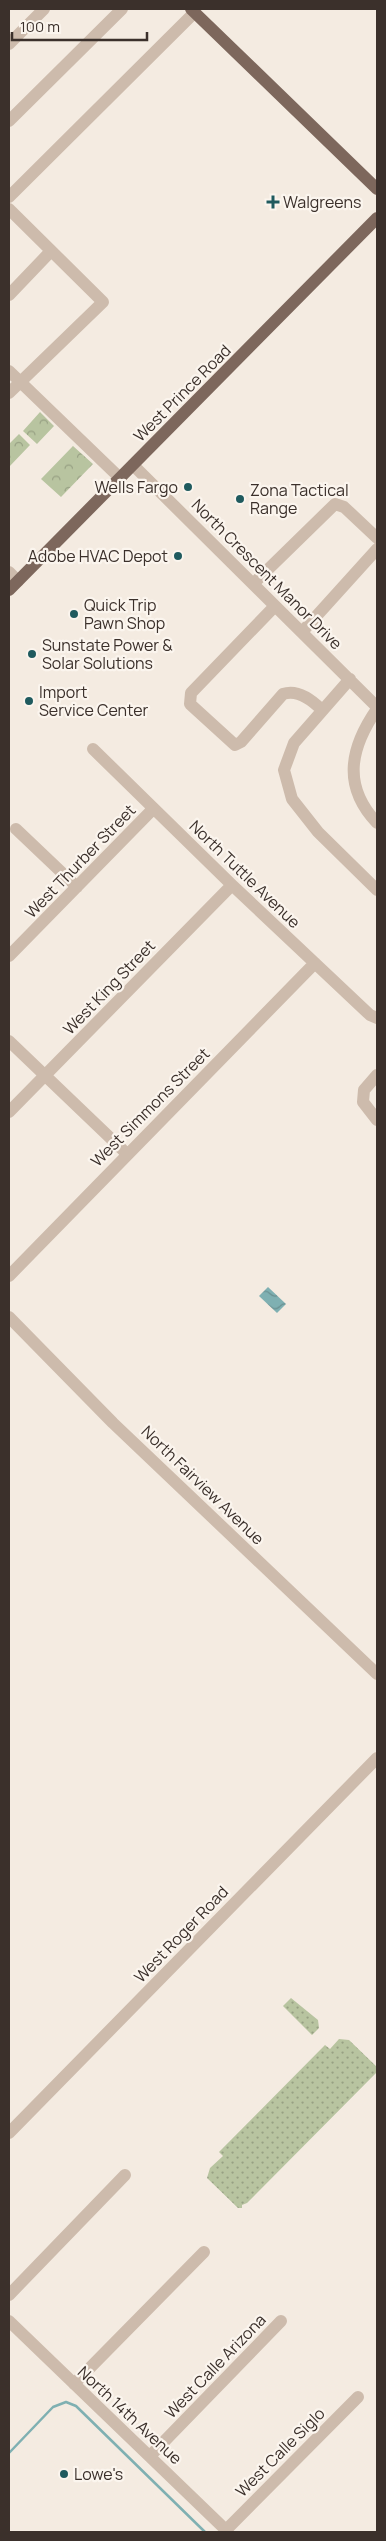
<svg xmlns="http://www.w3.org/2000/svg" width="386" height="2541" font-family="Manrope,sans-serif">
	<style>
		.grass { fill: url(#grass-dots) }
		.forest { fill: url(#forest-crowns) }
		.water { fill: url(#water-waves) }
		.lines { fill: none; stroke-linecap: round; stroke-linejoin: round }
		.stream { stroke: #7fb0b2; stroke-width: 2.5 }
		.minor { stroke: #cdbbac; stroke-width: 12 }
		.major { stroke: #7d675c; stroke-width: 12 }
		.poi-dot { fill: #1f5a5e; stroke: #fbf5ee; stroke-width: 2 }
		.labels { text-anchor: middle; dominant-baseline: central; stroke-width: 4.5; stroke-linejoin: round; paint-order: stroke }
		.poi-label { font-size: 16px; fill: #3b302b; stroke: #fbf5ee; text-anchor: start }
		.street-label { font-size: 16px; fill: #3b302b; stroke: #fbf5ee }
	</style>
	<defs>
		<pattern id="grass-dots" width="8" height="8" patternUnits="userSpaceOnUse" patternTransform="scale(1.25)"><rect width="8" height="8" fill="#b8c4a0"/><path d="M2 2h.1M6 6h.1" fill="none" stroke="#97a083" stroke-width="1.8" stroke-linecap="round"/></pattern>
		<pattern id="forest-crowns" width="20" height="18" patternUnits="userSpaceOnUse" patternTransform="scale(1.25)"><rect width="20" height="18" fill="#b8c4a0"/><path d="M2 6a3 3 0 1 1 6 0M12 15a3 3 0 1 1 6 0" fill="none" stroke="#97a083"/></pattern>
		<pattern id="water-waves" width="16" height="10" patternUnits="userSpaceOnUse" patternTransform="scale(1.25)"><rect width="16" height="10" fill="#7fb0b2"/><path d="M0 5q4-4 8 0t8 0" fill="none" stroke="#699091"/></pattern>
	</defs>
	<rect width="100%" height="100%" fill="#f4ebe1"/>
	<path class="grass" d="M291 1998 318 2020 319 2028 312 2035 283 2006Z
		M339 2039 349 2040 377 2067V2072L247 2203 242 2205V2208H238L207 2178 210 2168 223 2156 219 2152 325 2045 330 2049Z"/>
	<path class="forest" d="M40 412 54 426 37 444 23 431Z
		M19 434 30 445 9 467V444Z
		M73 446 93 464 61 497 41 479Z"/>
	<path class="water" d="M268 1287 286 1304 277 1313 259 1296Z"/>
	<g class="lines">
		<path class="stream" d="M9 2453 53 2407 66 2402 76 2406 205 2532"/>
		<path class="minor" d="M9 44 44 9
			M9 121 122 9
			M9 197 195 12
			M9 209 103 302 9 393
			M9 295 51 251
			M9 371 120 478
			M133 465 377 707
			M9 572 18 581
			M253 584 335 504 344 507 377 538
			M275 606 191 693 190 704 235 745 241 742 283 694C297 689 312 700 322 710
			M302 632 377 549
			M350 679 294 743 284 770 292 799 318 832 377 890
			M377 709C350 748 342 786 377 823
			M93 749 232 885 370 1015 377 1018
			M16 829 77 887
			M9 956 153 809
			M9 1041 126 1153
			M377 1075 364 1090 363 1102 377 1120
			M9 1112 232 885
			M9 1276 315 963
			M9 1317 113 1423 377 1674
			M9 2133 377 1758
			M9 2295 125 2175
			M9 2321 228 2532
			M74 2384 204 2252
			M150 2456 281 2321
			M226 2530 358 2397"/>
		<path class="major" d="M191 9 377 189
			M9 590 377 218"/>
	</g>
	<g class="poi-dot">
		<path d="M270.5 194.5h5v5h5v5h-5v5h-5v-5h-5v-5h5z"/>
		<circle cx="188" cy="487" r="5"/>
		<circle cx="240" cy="499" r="5"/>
		<circle cx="178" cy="556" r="5"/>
		<circle cx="74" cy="614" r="5"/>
		<circle cx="32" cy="654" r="5"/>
		<circle cx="29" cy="701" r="5"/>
		<circle cx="64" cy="2474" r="5"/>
	</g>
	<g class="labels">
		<g class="poi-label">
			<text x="283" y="202">Walgreens</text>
			<text x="178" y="487" text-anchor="end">Wells Fargo</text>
			<text x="250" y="490">Zona Tactical<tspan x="250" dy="18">Range</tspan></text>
			<text x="168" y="556" text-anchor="end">Adobe HVAC Depot</text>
			<text x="84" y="605">Quick Trip<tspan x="84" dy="18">Pawn Shop</tspan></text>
			<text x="42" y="645">Sunstate Power &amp;<tspan x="42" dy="18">Solar Solutions</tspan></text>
			<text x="39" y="692">Import<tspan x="39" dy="18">Service Center</tspan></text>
			<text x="74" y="2474">Lowe's</text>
		</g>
		<g class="street-label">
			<text transform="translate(182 393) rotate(-45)">West Prince Road</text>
			<text transform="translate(267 574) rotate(45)">North Crescent Manor Drive</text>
			<text transform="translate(80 861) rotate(-46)">West Thurber Street</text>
			<text transform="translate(245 874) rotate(44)">North Tuttle Avenue</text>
			<text transform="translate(109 987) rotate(-46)">West King Street</text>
			<text transform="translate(150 1107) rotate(-45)">West Simmons Street</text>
			<text transform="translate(203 1485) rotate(44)">North Fairview Avenue</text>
			<text transform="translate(181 1934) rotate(-46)">West Roger Road</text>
			<text transform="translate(215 2366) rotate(-46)">West Calle Arizona</text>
			<text transform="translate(130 2415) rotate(43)">North 14th Avenue</text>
			<text transform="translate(280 2452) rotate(-45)">West Calle Siglo</text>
		</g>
	</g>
	<rect width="386" height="2541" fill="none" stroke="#3b302b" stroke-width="20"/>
	<path d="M12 32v8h135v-8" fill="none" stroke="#3b302b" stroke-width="2.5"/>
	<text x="20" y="32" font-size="15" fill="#3b302b" stroke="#fbf5ee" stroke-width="4" paint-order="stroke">100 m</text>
</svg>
